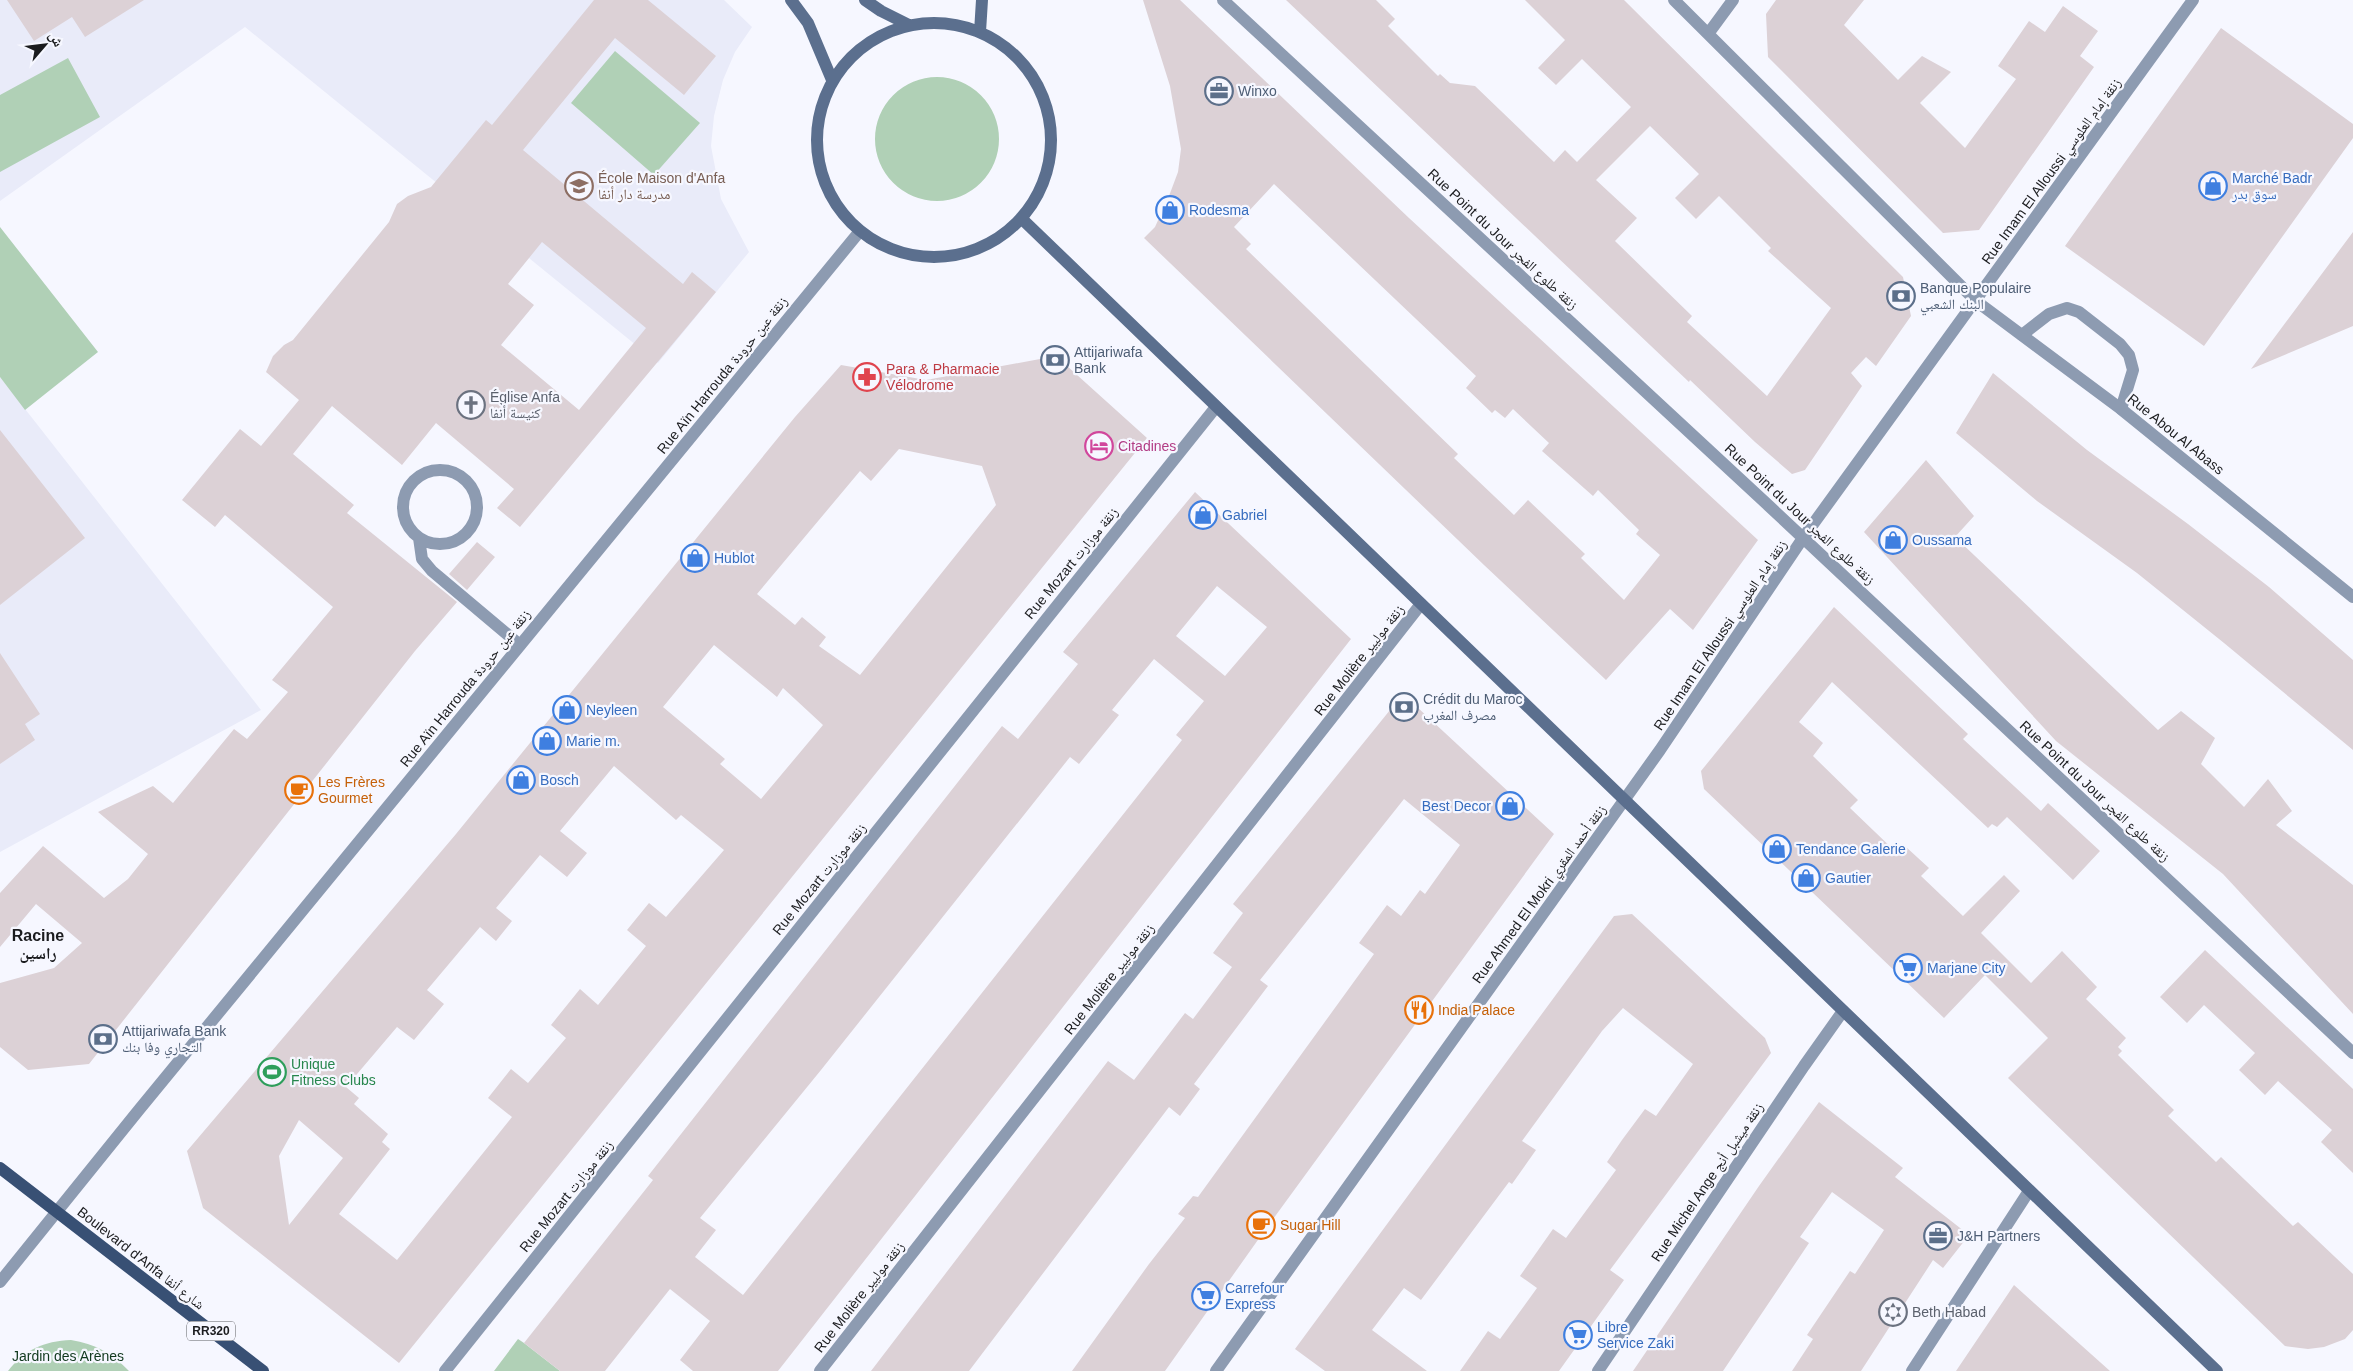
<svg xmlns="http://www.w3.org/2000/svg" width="2353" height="1371" font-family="Arial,'Noto Naskh Arabic',sans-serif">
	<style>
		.built { fill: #e9ebf9 }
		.green { fill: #b0d0b6 }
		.building { fill: #dcd1d6; fill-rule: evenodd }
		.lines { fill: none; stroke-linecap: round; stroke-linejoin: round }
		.service { stroke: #8d9bb1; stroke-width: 12 }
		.minor { stroke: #8d9bb1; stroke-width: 12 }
		.tertiary { stroke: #8d9bb1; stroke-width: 12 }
		.secondary { stroke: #5b6f8e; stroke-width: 12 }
		.primary { stroke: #385074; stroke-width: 12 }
		.labels { text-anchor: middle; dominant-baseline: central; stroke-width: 4.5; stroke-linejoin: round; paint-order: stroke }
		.shield { fill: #f6f7ff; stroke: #5d5e62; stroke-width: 1 }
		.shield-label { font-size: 12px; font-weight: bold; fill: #1b1c1f }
		.service-label { font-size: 14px; fill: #4e5e75; stroke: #f6f7ff; text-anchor: start }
		.street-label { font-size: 14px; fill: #1b1c1f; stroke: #f6f7ff }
		.education-label { font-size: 14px; fill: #785e54; stroke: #f6f7ff; text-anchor: start }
		.shop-label { font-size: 14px; fill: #366cbe; stroke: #f6f7ff; text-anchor: start }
		.health-label { font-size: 14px; fill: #be3a42; stroke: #f6f7ff; text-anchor: start }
		.worship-label { font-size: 14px; fill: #5b616d; stroke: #f6f7ff; text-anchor: start }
		.hotel-label { font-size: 14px; fill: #b23c85; stroke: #f6f7ff; text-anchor: start }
		.food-label { font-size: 14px; fill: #c56008; stroke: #f6f7ff; text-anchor: start }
		.leisure-label { font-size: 14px; fill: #27864d; stroke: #f6f7ff; text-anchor: start }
		.park-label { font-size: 14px; fill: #10381d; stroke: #f6f7ff }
		.quarter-label { font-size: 16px; font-weight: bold; fill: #1b1c1f; stroke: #f6f7ff }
	</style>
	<rect width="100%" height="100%" fill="#f6f7ff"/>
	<path class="built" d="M0 0H724L752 27 735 52 723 80 714 116 711 146 721 199 749 252 658 363 245 27 0 201Z
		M0 377 261 710 0 852Z"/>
	<path class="green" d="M615 51 700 123 654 175 571 103Z
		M68 58 100 117 0 172V95Z
		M875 139a62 62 0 1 1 124 0a62 62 0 1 1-124 0Z
		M0 227 98 352 25 410 0 377Z
		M518 1339 524 1343 560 1371H494Z
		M71 1340C95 1344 112 1353 129 1371H8C24 1350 44 1341 71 1340Z"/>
	<path class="building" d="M7 0H144L85 37 72 17 34 41Z
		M594 0H648L716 56 684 95 615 38 523 150 683 284 692 272 716 292 520 527 497 508 514 489 436 423 402 465 332 406 293 454 354 505 347 513 457 602 415 651 89 1064 28 1070 0 1047V983L54 968 82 943 36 904 0 947V893L43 846 104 898 128 879 148 854 98 812 153 786 173 803 234 729 247 739 288 692 272 680 333 607 225 515 215 527 182 500 240 429 261 446 299 400 266 372 273 356 284 345 293 340 389 222 397 204 408 196 431 187 486 120 492 125ZM542 242 646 328 579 410 501 345 534 305 508 284Z
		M1143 0H1180L1409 218 1758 540 1693 630 1670 609 1606 680 1484 565 1144 238 1155 227 1169 196 1178 172 1181 149 1170 86ZM1274 184 1476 376 1466 388 1492 413 1495 410 1505 418 1513 409 1549 443 1542 451 1593 496 1598 490 1639 530 1636 534 1660 555 1624 600 1581 558 1585 554 1528 500 1514 515 1454 458 1458 454 1246 249 1251 244 1234 227Z
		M1286 0H1376L1395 19 1388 26 1438 76 1440 74 1450 83 1475 86 1554 162 1565 150 1577 162 1631 107 1582 59 1556 85 1538 68 1565 40 1525 0H1624L1903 277 1911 316 1876 366 1866 357 1851 373 1862 386 1805 470 1792 474 1755 442 1690 380 1689 382ZM1650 126 1699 174 1675 198 1696 219 1719 196 1771 248 1768 251 1831 308 1767 396 1687 322 1692 316 1615 241 1637 218 1596 180Z
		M1776 0H1864L1844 25 1898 80 1922 56 1951 72 1920 103 1965 148 2016 79 1998 66 2029 21 2045 32 2063 6 2098 31 2080 56 2094 67 1979 230 1943 233 1768 57 1766 14Z
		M2221 28 2353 124V138L2204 346 2065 246Z
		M2353 232V326L2251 369Z
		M1056 356 1147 438 399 1363 203 1208 187 1151 456 834 795 417 841 365 926 380ZM899 449 982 466 996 505 860 675 819 646 826 637 802 617 795 625 757 594 860 471 871 481ZM714 645 777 697 783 688 823 725 761 799 720 764 725 759 663 707ZM614 766 676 820 681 815 724 850 666 917 649 903 627 930 646 946 598 1005 580 989 551 1025 566 1038 528 1083 511 1069 488 1098 512 1117 397 1260 339 1214 390 1149 382 1142 388 1134 354 1104 359 1098 346 1087 397 1027 414 1040 444 1004 427 990 480 927 496 941 512 921 496 908 540 855 567 877 587 853 560 831ZM299 1120 343 1158 289 1225 279 1156Z
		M1993 373 2087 450 2188 524 2269 587 2353 660V750L2224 643 2137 573 2037 501 1956 433Z
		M0 430 85 538 0 605Z
		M1926 460 1974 516 1955 537 2158 730 2181 711 2215 738 2201 764 2244 807 2268 779 2292 811 2276 825 2353 885V1014L2223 874 2056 741 1864 532Z
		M1195 492 1351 639 778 1371H693L680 1360 710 1321 670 1289 605 1371H560L524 1343 653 1180 648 1176 1002 726 1018 739 1078 664 1063 652ZM1217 586 1267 627 1225 676 1176 636ZM1154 659 1204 701 1176 735 1182 740 743 1295 695 1257 716 1230 700 1218 821 1070 1070 757 1079 764 1119 715 1112 710Z
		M477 542 495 557 467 590 449 574Z
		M1834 607 1968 734 1963 739 2041 811 2048 803 2100 851 2073 880 2007 817 1997 827 1992 824 1988 828 1832 682 1799 722 1823 743 1813 756 1858 800 1850 808 1899 855 1906 847 1929 868 1921 876 1963 916 2004 875 2020 891 1981 933 2031 983 2062 951 2097 987 2086 999 2126 1038 2118 1047 2122 1051 2118 1055 2174 1110 2168 1116 2216 1162 2221 1157 2293 1226 2298 1222 2353 1274V1330L2345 1339 2324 1347 2308 1349 2285 1346 2008 1078 2048 1038 1985 975 1944 1018 1704 789 1701 771Z
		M0 653 40 714 25 724 35 740 0 764Z
		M1403 694 1554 834 1260 1237 1165 1371H1072L1149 1264 1185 1218 1178 1214 1193 1196 1198 1197 1374 954 1359 943 1387 905 1401 916 1420 890 1425 894 1460 845 1404 799 1260 980 1268 986 1194 1084 1200 1089 1180 1116 1169 1107 969 1371H871L1108 1061 1134 1080 1185 1013 1193 1019 1232 967 1213 953 1243 913 1233 904Z
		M1632 914 1765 1038 1771 1053 1610 1270 1624 1280 1559 1371H1460L1488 1331 1500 1339 1537 1288 1520 1276 1553 1229 1566 1238 1616 1170 1607 1162 1622 1140 1645 1109 1656 1116 1693 1064 1623 1008 1602 1031 1522 1141 1536 1150 1512 1184 1509 1182 1421 1300 1404 1288 1372 1330 1427 1371H1325L1295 1349 1614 916Z
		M2205 950 2353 1089V1173L2321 1142 2332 1130 2278 1081 2265 1095 2239 1070 2255 1053 2204 1005 2187 1023 2160 997Z
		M1819 1102 1903 1168 1895 1177 1969 1235 1943 1268 1933 1260 1861 1371H1792L1813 1339 1807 1335 1850 1271 1855 1274 1884 1230 1832 1192 1800 1237 1809 1243 1723 1371H1633L1759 1186Z
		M2014 1285 2110 1371H1956Z"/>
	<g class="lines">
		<path class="service" d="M2022 335 2049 314 2067 308 2079 312 2120 344 2129 355 2133 370 2121 409
			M403 507a37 37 0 1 1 74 0a37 37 0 1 1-74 0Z
			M419 538 422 559 432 571 520 645"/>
		<path class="minor" d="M1223 0 1769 506 2353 1053
			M1674 0 1976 301 2121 409 2353 597
			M1708 34 1733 0
			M445 1371 1216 407
			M820 1371 1421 604
			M1216 1371 1660 750 1803 538 2193 0
			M1598 1371 1804 1066 1843 1011
			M1912 1371 2029 1191"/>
		<path class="tertiary" d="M0 1282 138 1111 860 231"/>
		<path class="secondary" d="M791 0 808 23 832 80
			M865 0 881 11 909 25
			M817 140a117 117 0 1 1 234 0a117 117 0 1 1-234 0Z
			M980 32 982 0
			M1021 218 2217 1371"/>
		<path class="primary" d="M0 1168 263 1371"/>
	</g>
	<defs>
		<symbol id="office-ring" viewBox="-11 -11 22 22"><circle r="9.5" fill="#f6f7ff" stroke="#5c6f8a" stroke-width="1.5"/><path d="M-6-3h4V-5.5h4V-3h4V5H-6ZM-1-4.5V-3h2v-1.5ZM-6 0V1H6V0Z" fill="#5c6f8a"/></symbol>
		<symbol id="school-ring" viewBox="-11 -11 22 22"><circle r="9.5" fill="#f6f7ff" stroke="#8d6e63" stroke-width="1.5"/><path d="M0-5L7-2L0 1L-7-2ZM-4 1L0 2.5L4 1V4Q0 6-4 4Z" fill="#8d6e63"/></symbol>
		<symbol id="shop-ring" viewBox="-11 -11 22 22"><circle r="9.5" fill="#f6f7ff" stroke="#3f7fe0" stroke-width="1.5"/><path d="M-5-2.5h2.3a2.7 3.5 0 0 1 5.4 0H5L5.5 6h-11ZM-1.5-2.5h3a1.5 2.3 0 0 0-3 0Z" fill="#3f7fe0"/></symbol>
		<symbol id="bank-ring" viewBox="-11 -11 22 22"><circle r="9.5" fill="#f6f7ff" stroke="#5c6f8a" stroke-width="1.5"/><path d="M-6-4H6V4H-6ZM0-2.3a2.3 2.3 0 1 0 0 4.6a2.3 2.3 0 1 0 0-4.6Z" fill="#5c6f8a"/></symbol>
		<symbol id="pharmacy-ring" viewBox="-11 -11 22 22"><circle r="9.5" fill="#f6f7ff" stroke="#e0444e" stroke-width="1.5"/><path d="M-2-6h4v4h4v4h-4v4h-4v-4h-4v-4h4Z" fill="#e0444e"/></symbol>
		<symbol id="church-ring" viewBox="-11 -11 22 22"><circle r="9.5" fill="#f6f7ff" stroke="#6b7280" stroke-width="1.5"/><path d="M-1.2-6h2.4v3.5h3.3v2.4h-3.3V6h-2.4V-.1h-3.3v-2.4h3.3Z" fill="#6b7280"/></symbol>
		<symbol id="hotel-ring" viewBox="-11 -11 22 22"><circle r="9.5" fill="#f6f7ff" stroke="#d1479c" stroke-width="1.5"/><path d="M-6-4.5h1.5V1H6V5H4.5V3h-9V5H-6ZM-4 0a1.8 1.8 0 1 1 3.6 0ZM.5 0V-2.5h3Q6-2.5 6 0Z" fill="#d1479c"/></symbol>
		<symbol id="cafe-ring" viewBox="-11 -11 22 22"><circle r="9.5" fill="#f6f7ff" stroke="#e8710a" stroke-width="1.5"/><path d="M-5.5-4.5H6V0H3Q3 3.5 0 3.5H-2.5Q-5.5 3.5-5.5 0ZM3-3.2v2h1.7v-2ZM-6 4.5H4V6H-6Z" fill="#e8710a"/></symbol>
		<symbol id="supermarket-ring" viewBox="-11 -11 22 22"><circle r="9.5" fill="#f6f7ff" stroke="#3f7fe0" stroke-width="1.5"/><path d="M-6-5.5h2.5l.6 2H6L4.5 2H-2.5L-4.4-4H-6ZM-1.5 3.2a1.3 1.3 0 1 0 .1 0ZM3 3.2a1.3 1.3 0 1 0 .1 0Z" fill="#3f7fe0"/></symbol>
		<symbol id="restaurant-ring" viewBox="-11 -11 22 22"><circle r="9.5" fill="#f6f7ff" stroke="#e8710a" stroke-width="1.5"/><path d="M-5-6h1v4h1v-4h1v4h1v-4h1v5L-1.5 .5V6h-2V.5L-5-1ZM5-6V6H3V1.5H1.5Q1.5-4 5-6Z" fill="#e8710a"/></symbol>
		<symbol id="stadium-ring" viewBox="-11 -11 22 22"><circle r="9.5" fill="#f6f7ff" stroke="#2e9e5b" stroke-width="1.5"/><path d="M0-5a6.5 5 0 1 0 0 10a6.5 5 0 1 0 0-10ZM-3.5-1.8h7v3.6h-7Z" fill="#2e9e5b"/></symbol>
		<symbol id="synagogue-ring" viewBox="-11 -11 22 22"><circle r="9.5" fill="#f6f7ff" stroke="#6b7280" stroke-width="1.5"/><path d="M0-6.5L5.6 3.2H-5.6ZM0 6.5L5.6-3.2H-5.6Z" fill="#6b7280"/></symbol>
	</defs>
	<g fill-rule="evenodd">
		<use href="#office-ring" x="1203" y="75" width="32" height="32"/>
		<use href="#school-ring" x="563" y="170" width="32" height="32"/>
		<use href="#shop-ring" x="2197" y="170" width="32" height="32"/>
		<use href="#shop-ring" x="1154" y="194" width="32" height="32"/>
		<use href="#bank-ring" x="1885" y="280" width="32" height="32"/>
		<use href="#bank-ring" x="1039" y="344" width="32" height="32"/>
		<use href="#pharmacy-ring" x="851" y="361" width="32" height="32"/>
		<use href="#church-ring" x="455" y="389" width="32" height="32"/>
		<use href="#hotel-ring" x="1083" y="430" width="32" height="32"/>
		<use href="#shop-ring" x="1187" y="499" width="32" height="32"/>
		<use href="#shop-ring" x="1877" y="524" width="32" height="32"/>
		<use href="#shop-ring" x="679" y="542" width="32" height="32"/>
		<use href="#bank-ring" x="1388" y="691" width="32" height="32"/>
		<use href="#shop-ring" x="551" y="694" width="32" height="32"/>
		<use href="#shop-ring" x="531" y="725" width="32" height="32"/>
		<use href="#shop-ring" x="505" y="764" width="32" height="32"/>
		<use href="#cafe-ring" x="283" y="774" width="32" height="32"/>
		<use href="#shop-ring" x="1494" y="790" width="32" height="32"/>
		<use href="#shop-ring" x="1761" y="833" width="32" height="32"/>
		<use href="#shop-ring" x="1790" y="862" width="32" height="32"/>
		<use href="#supermarket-ring" x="1892" y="952" width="32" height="32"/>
		<use href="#restaurant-ring" x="1403" y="994" width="32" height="32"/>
		<use href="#bank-ring" x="87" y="1023" width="32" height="32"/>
		<use href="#stadium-ring" x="256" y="1056" width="32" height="32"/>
		<use href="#cafe-ring" x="1245" y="1209" width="32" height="32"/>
		<use href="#office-ring" x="1922" y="1220" width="32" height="32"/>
		<use href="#supermarket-ring" x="1190" y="1280" width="32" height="32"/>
		<use href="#synagogue-ring" x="1877" y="1296" width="32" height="32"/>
		<use href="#supermarket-ring" x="1562" y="1319" width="32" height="32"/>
	</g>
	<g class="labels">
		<rect class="shield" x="187" y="1321.5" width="48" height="19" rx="4"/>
		<g class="shield-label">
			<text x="211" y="1331">RR320</text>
		</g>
		<g class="service-label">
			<text x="1238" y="91">Winxo</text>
			<text x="1920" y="288">Banque Populaire<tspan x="1920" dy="16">البنك الشعبي</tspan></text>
			<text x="1074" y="352">Attijariwafa<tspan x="1074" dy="16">Bank</tspan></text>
			<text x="1423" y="699">Crédit du Maroc<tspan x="1423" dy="16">مصرف المغرب</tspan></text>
			<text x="122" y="1031">Attijariwafa Bank<tspan x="122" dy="16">التجاري وفا بنك</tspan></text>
			<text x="1957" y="1236">J&amp;H Partners</text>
		</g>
		<g class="street-label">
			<text transform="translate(2051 171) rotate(-54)">Rue Imam El Alloussi زنقة إمام العلوسي</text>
			<text transform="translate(1503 239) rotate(43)">Rue Point du Jour زنقة طلوع الفجر</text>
			<text transform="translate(722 375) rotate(-51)">Rue Aïn Harrouda زنقة عين حرودة</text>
			<text transform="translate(2176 434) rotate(39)">Rue Abou Al Abass</text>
			<text transform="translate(1800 514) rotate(43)">Rue Point du Jour زنقة طلوع الفجر</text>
			<text transform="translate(1071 563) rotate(-51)">Rue Mozart زنقة موزارت</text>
			<text transform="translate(1720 635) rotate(-56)">Rue Imam El Alloussi زنقة إمام العلوسي</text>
			<text transform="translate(1359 660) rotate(-52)">Rue Molière زنقة موليير</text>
			<text transform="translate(465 688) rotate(-51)">Rue Aïn Harrouda زنقة عين حرودة</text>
			<text transform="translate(2095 791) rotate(43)">Rue Point du Jour زنقة طلوع الفجر</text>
			<text transform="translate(819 879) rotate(-51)">Rue Mozart زنقة موزارت</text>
			<text transform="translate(1539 894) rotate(-54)">Rue Ahmed El Mokri زنقة أحمد المقري</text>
			<text transform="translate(1109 979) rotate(-52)">Rue Molière زنقة موليير</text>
			<text transform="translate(1707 1182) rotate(-56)">Rue Michel Ange زنقة ميشبل أنج</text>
			<text transform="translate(566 1196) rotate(-51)">Rue Mozart زنقة موزارت</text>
			<text transform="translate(141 1258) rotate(38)">Boulevard d'Anfa شارع أنفا</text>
			<text transform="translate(859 1297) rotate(-52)">Rue Molière زنقة موليير</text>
		</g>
		<g class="education-label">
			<text x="598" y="178">École Maison d'Anfa<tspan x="598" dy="16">مدرسة دار أنفا</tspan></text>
		</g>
		<g class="shop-label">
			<text x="2232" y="178">Marché Badr<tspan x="2232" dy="16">سوق بدر</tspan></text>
			<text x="1189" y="210">Rodesma</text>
			<text x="1222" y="515">Gabriel</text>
			<text x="1912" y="540">Oussama</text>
			<text x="714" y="558">Hublot</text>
			<text x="586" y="710">Neyleen</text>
			<text x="566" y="741">Marie m.</text>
			<text x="540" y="780">Bosch</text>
			<text x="1491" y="806" text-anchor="end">Best Decor</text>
			<text x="1796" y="849">Tendance Galerie</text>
			<text x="1825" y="878">Gautier</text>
			<text x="1927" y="968">Marjane City</text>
			<text x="1225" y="1288">Carrefour<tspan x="1225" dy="16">Express</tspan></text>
			<text x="1597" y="1327">Libre<tspan x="1597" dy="16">Service Zaki</tspan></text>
		</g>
		<g class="health-label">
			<text x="886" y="369">Para &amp; Pharmacie<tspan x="886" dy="16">Vélodrome</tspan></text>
		</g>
		<g class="worship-label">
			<text x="490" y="397">Église Anfa<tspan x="490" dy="16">كنيسة أنفا</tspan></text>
			<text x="1912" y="1312">Beth Habad</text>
		</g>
		<g class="hotel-label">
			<text x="1118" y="446">Citadines</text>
		</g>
		<g class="food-label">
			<text x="318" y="782">Les Frères<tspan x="318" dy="16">Gourmet</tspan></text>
			<text x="1438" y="1010">India Palace</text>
			<text x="1280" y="1225">Sugar Hill</text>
		</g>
		<g class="leisure-label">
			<text x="291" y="1064">Unique<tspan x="291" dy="16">Fitness Clubs</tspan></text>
		</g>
		<g class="park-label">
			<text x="68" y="1356">Jardin des Arènes</text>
		</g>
		<g class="quarter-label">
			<text x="38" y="935">Racine<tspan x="38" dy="18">راسين</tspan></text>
		</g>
	</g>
	<g transform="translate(45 45) rotate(62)" stroke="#f6f7ff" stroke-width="4" paint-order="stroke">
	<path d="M0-4L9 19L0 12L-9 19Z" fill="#1b1c1f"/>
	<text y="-8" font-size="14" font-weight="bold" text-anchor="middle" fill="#1b1c1f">ش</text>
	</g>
</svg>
